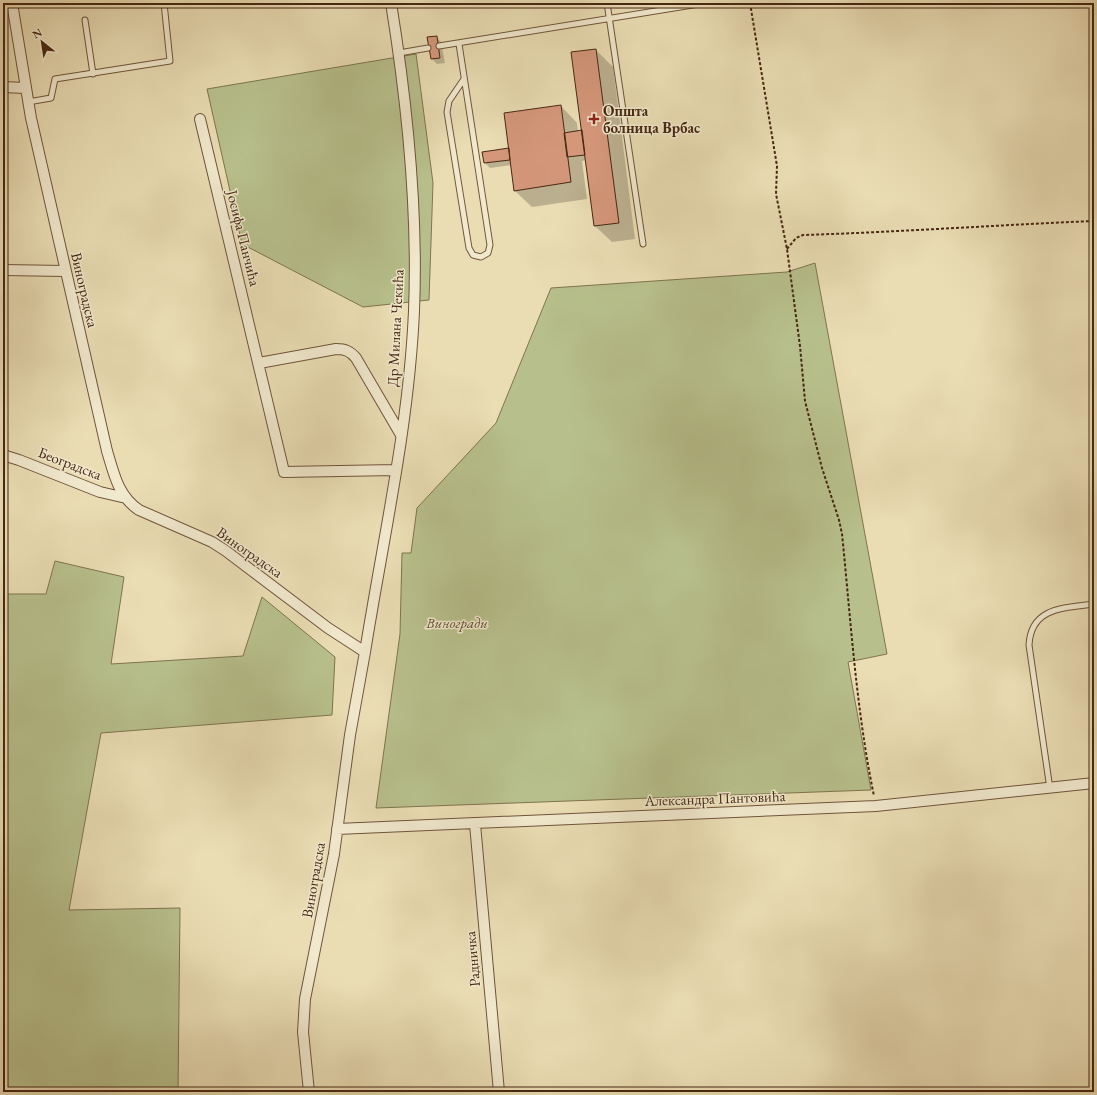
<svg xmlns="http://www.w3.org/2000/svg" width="1097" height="1095" font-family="'EB Garamond',serif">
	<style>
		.green { fill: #b7c08c; stroke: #7f744f }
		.shadow { fill: #0003 }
		.building { fill: #d5977a; stroke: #472712 }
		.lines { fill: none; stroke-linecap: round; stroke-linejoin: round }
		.lane-casing { stroke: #70543a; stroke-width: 7 }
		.street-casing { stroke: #70543a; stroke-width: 12 }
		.path { stroke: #472712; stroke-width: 2; stroke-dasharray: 3 2; stroke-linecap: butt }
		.lane { stroke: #f1e9ce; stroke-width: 5 }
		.street { stroke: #f1e9ce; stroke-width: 10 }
		.poi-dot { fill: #8f2418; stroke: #f1e9ce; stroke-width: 1.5 }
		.labels { text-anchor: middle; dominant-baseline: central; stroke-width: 3; stroke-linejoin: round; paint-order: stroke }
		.poi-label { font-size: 15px; font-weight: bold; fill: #472712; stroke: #f1e9ce; text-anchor: start }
		.street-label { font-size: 15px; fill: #472712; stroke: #f1e9ce }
		.park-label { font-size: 15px; font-style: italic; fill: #634d30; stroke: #f1e9ce }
	</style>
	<rect width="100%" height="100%" fill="#eaddb4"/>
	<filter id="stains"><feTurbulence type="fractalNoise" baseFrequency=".005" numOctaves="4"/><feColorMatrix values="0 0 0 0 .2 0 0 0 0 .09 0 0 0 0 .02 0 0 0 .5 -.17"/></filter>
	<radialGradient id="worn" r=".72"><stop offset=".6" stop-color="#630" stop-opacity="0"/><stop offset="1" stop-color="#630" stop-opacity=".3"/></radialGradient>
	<path class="green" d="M416 54 433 183 429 300 363 307 242 244 207 89Z
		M815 263 887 654 848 662 871 790 376 808 400 634 402 553H411L417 508 496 423 551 288 787 272Z
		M55 561 124 577 111 664 243 656 262 597 335 657 332 715 101 733 69 910 180 908 178 1092H3V594H46Z"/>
	<path class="shadow" d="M625 3H650L651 4 629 7Z
		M436 37 441 42 445 63 437 64 432 59Z
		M596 50 613 67 635 239 612 242 595 226 587 160 582 161 587 199 532 207 515 191 512 165 490 168 485 163 510 149 561 106 577 123 578 132 583 131Z"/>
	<path class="building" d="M437 36 440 58 431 59 427 37Z
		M596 49 619 223 594 226 571 52Z
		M561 105 571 182 514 191 504 113Z
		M582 130 585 155 567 157 564 133Z
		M509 148 510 160 484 163 482 152Z"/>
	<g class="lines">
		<defs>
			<path id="lane" d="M607 3 643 244
				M85 20 93 74
				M459 44 490 245 488 253 481 257 473 255 469 248 447 112 449 101 464 79
				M439 46 705 3
				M399 53 428 48
				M28 102 51 98 55 79 170 61 164 3
				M1050 789 1029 645C1031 607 1064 608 1094 604"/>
			<path id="street" d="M12 3 31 118 107 451C114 474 118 496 139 510L212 542 226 551 328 628 365 652 350 735 334 854 305 999 303 1032 309 1092
				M3 87 25 88
				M200 119 284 472 395 470
				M3 270 65 271
				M259 363 336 349C345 349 350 351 356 358L401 435
				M3 455 19 460 100 492 126 498
				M365 652C383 539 409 426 414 311 418 211 407 102 391 3
				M475 824 499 1092
				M337 829 876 806 1094 783"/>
		</defs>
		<use href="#lane" class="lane-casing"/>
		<use href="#street" class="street-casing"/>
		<path class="path" d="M750 3 777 166 776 194 787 249 800 346 805 401 822 468 839 520 842 534C851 622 856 709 874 796
			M787 249 796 238 803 235C900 232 997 225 1094 221"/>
		<use href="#lane" class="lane"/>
		<use href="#street" class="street"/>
	</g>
	<path class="poi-dot" d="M592 113h4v4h4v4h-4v4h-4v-4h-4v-4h4z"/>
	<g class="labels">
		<g class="poi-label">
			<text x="603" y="110">Општа<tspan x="603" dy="17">болница Врбас</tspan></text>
		</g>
		<g class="street-label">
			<text transform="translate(244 238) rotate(76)">Јосифа Панчића</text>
			<text transform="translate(85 290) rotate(77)">Виноградска</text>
			<text transform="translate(395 328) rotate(-87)">Др Милана Чекића</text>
			<text transform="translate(70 463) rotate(21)">Београдска</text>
			<text transform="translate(250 552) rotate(35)">Виноградска</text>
			<text transform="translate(715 798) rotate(-2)">Александра Пантовића</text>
			<text transform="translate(313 880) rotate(-80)">Виноградска</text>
			<text transform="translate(472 959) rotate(-95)">Радничка</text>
		</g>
		<g class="park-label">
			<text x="457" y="622">Виногради</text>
		</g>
	</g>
	<rect width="1097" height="1095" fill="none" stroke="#eaddb4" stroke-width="16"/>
	<rect x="4" y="4" width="1089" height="1087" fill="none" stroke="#472712" stroke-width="2"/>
	<rect x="8" y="8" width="1081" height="1079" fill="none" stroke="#472712"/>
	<g transform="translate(42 42) rotate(330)" stroke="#f1e9ce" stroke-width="3" paint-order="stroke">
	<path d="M0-3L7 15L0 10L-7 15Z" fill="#472712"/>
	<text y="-6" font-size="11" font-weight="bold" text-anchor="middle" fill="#472712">N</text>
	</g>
	<rect width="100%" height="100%" filter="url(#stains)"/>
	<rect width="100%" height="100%" fill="url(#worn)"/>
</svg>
